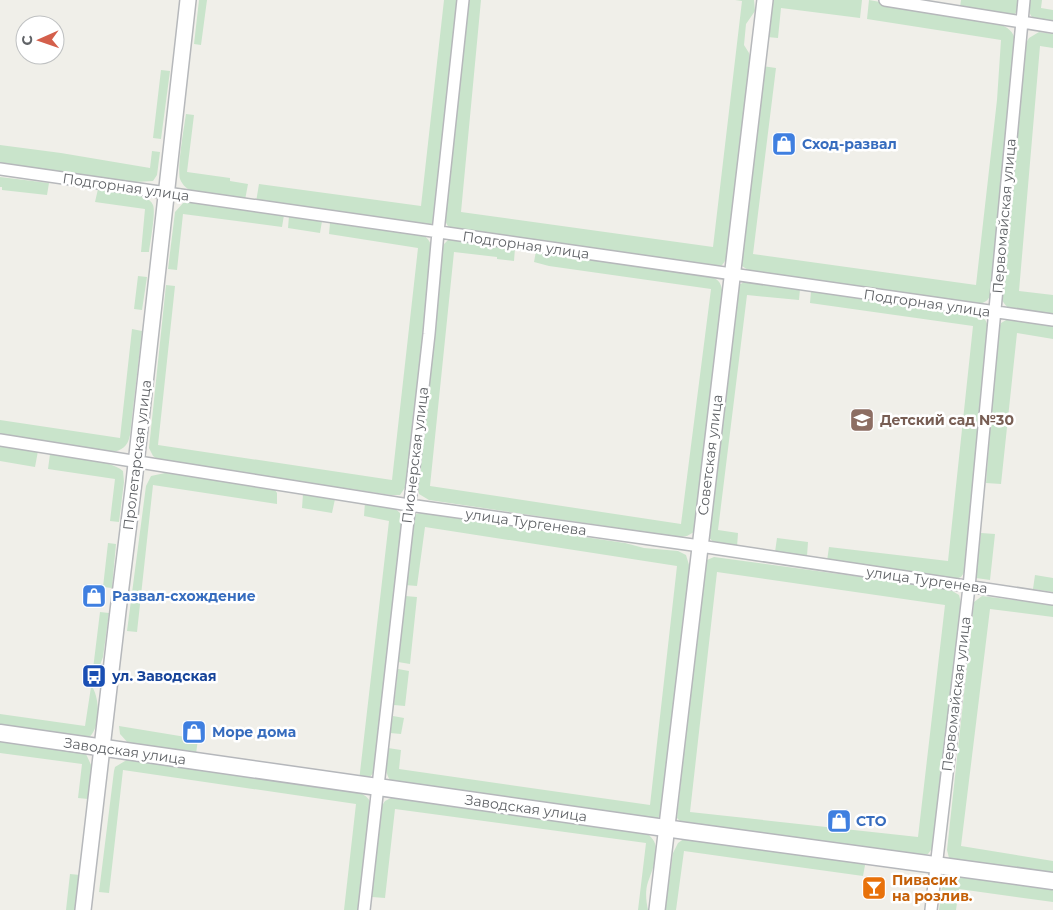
<svg xmlns="http://www.w3.org/2000/svg" width="1053" height="910" font-family="Montserrat,sans-serif">
	<style>
		.green { fill: #c9e4cb; fill-rule: evenodd }
		.lines { fill: none; stroke-linecap: round; stroke-linejoin: round }
		.minor-casing { stroke: #b6b8bb; stroke-width: 14 }
		.tertiary-casing { stroke: #b6b8bb; stroke-width: 18 }
		.secondary-casing { stroke: #b5b7bb; stroke-width: 19 }
		.minor { stroke: #fff; stroke-width: 11 }
		.tertiary { stroke: #fff; stroke-width: 15 }
		.secondary { stroke: #fff; stroke-width: 16 }
		.labels { text-anchor: middle; dominant-baseline: central; stroke-width: 5; stroke-linejoin: round; paint-order: stroke }
		.shop-label { font-size: 14px; font-weight: bold; fill: #366cbe; stroke: #fff; text-anchor: start }
		.street-label { font-size: 14px; fill: #606367; stroke: #fff }
		.education-label { font-size: 14px; font-weight: bold; fill: #785e54; stroke: #fff; text-anchor: start }
		.transit-label { font-size: 14px; font-weight: bold; fill: #164399; stroke: #fff; text-anchor: start }
		.food-label { font-size: 14px; font-weight: bold; fill: #c56008; stroke: #fff; text-anchor: start }
	</style>
	<rect width="100%" height="100%" fill="#f0efe9"/>
	<path class="green" d="M199 0H207L201 45 194 44Z
		M444 0H460L435 221 430 225 256 202 259 184 421 206Z
		M468 0H481L461 212 713 247 742 1 735 0H754L755 11 746 24 744 45 749 53 750 58 728 249C727 257 726 262 720 267L449 228 444 219Z
		M771 0H862L860 18 781 8 778 38 767 37Z
		M869 0 998 23C1008 28 1013 30 1016 42L992 292C989 299 987 302 979 304L887 292 856 286H845L748 270 742 266 740 261 762 66 776 68 753 254 976 285 997 100 1001 40 867 19Z
		M961 0H1021L1020 8 1013 16 960 7Z
		M1029 0H1042L1041 8 1053 10V24C1036 21 1027 21 1029 0Z
		M1039 32 1053 34V48L1040 46 1019 291 1053 295V316C1038 314 1007 316 1002 299L1026 43 1029 38Z
		M161 70 170 71 161 139 153 138Z
		M186 114 194 115 187 172 230 178V181L248 184 245 200 194 192C187 189 183 186 180 179 177 167 184 128 186 114Z
		M0 145 61 153 150 168 152 151 160 152 157 175 153 181 135 182 57 174 0 165Z
		M0 177 49 183 47 195 2 190V187H0Z
		M98 189C111 191 148 191 153 205 156 212 150 243 149 252H141L145 209 95 202Z
		M190 201 284 215 282 227 183 214 177 270 168 269 175 212 184 202Z
		M289 216 322 221 320 233 288 228Z
		M330 223 423 235C433 241 432 251 433 261L408 483 400 495H391L160 461 153 456 149 448 166 285 175 286 158 445 392 480 418 248 329 234Z
		M449 239 515 248 514 261 497 259V257L454 252 430 486 681 524 711 289 549 266 534 262 536 251 714 278C722 282 721 287 723 294L694 532 687 536 680 537 429 500 419 494 417 475 442 246Z
		M138 276 147 277 142 310 134 309Z
		M744 282 800 289 799 300 747 295 718 530 738 533 737 547 716 544 708 537 737 286Z
		M811 291 977 314C984 318 987 320 988 328L966 570 961 577 956 579 827 561 829 547 948 561 973 326 810 303Z
		M1008 319 1053 325V339L1017 333 1001 484 986 483 998 330 1001 323Z
		M132 329 142 331 130 435C128 446 122 451 111 452L0 435V420L120 438Z
		M0 446 38 451 35 467 0 461Z
		M50 454C68 457 109 459 123 471L124 482 119 522 110 521 115 479 48 469Z
		M165 473 199 476 275 490 277 493V504L153 485 137 632 127 631 146 486 151 476Z
		M303 494 335 499 332 513 302 508Z
		M365 502C381 505 398 504 404 520L374 772 369 778 359 781 389 521 364 516Z
		M421 513 625 543 644 548 678 551 686 555 690 568 662 807C661 813 661 817 655 820L393 784C383 773 386 762 388 748L401 750 399 769 650 805 677 566 425 527 417 586 405 585 413 517 415 514Z
		M981 533 995 534 990 580 976 578Z
		M777 538 808 542 807 556 775 552Z
		M108 543 116 544 112 588 103 587Z
		M714 557 949 589 959 595 962 607 934 846 928 854 920 856 681 822 677 818 703 570 707 560ZM717 572 945 605 918 837 690 812Z
		M1035 575 1053 578V592L1033 589Z
		M405 596 417 597 410 664 398 662Z
		M982 596 1053 605V617L990 609 961 846 1053 861V875L953 861 949 858 947 850 974 602Z
		M100 612 109 613 103 657 100 665 93 669Z
		M398 669 409 671 405 706 394 705Z
		M91 687 93 688C100 702 101 729 87 739L0 728V714L85 726Z
		M393 716 404 718 401 734 390 733Z
		M119 726 198 739 196 754 130 745 120 734Z
		M0 739 77 751 86 754 92 767 88 799 78 798 82 764 0 753Z
		M130 758 360 793C366 796 370 798 371 806L359 910H344L356 804 123 770 109 893 99 892 114 771 115 767Z
		M391 798 647 834C664 844 653 868 648 882 645 891 646 901 648 910H638L646 843 395 809 385 898 372 897 381 807 385 801Z
		M685 838 866 860 863 876 684 851 676 910H665L673 853 678 843Z
		M949 872 1053 887V902L959 889 956 910H939L942 886 945 875Z
		M70 874 80 875 76 910H66Z"/>
	<g class="lines">
		<defs>
			<path id="minor" d="M885 0 1053 27
				M0 169 1053 320
				M0 440 409 505 700 546 1053 599
				M364 910 429 334 438 232 463 0
				M931 910 969 587 1024 0"/>
			<path id="tertiary" d="M83 910 118 611 134 482 188 0
				M657 910 765 0"/>
			<path id="secondary" d="M0 733 686 831 1053 881"/>
		</defs>
		<use href="#minor" class="minor-casing"/>
		<use href="#tertiary" class="tertiary-casing"/>
		<use href="#secondary" class="secondary-casing"/>
		<use href="#minor" class="minor"/>
		<use href="#tertiary" class="tertiary"/>
		<use href="#secondary" class="secondary"/>
	</g>
	<defs>
		<symbol id="shop-square" viewBox="-11 -11 22 22"><rect x="-9" y="-9" width="18" height="18" rx="4" fill="#3f7fe0" stroke="#fff"/><path d="M-5-2.5h2.3a2.7 3.5 0 0 1 5.4 0H5L5.5 6h-11ZM-1.5-2.5h3a1.5 2.3 0 0 0-3 0Z" fill="#fff"/></symbol>
		<symbol id="school-square" viewBox="-11 -11 22 22"><rect x="-9" y="-9" width="18" height="18" rx="4" fill="#8d6e63" stroke="#fff"/><path d="M0-5L7-2L0 1L-7-2ZM-4 1L0 2.5L4 1V4Q0 6-4 4Z" fill="#fff"/></symbol>
		<symbol id="bus-square" viewBox="-11 -11 22 22"><rect x="-9" y="-9" width="18" height="18" rx="4" fill="#1a4fb4" stroke="#fff"/><path d="M-5-6H5V4H4V6H2V4H-2V6H-4V4H-5ZM-3.5-4V0h7V-4ZM-3.5 1.2v1.5H-2V1.2ZM2 1.2v1.5H3.5V1.2Z" fill="#fff"/></symbol>
		<symbol id="bar-square" viewBox="-11 -11 22 22"><rect x="-9" y="-9" width="18" height="18" rx="4" fill="#e8710a" stroke="#fff"/><path d="M-6-5H6L.8 .8V4.5H3.5V6h-7V4.5H-.8V.8Z" fill="#fff"/></symbol>
	</defs>
	<g fill-rule="evenodd">
		<use href="#shop-square" x="770" y="130" width="28" height="28"/>
		<use href="#school-square" x="848" y="406" width="28" height="28"/>
		<use href="#shop-square" x="80" y="582" width="28" height="28"/>
		<use href="#bus-square" x="80" y="662" width="28" height="28"/>
		<use href="#shop-square" x="180" y="718" width="28" height="28"/>
		<use href="#shop-square" x="825" y="807" width="28" height="28"/>
		<use href="#bar-square" x="860" y="874" width="28" height="28"/>
	</g>
	<g class="labels">
		<g class="shop-label">
			<text x="802" y="144">Сход-развал</text>
			<text x="112" y="596">Развал-схождение</text>
			<text x="212" y="732">Море дома</text>
			<text x="856" y="821">СТО</text>
		</g>
		<g class="street-label">
			<text transform="translate(126 187) rotate(8)">Подгорная улица</text>
			<text transform="translate(1004 216) rotate(-85)">Первомайская улица</text>
			<text transform="translate(526 245) rotate(8)">Подгорная улица</text>
			<text transform="translate(927 303) rotate(8)">Подгорная улица</text>
			<text transform="translate(137 455) rotate(-83)">Пролетарская улица</text>
			<text transform="translate(415 455) rotate(-83)">Пионерская улица</text>
			<text transform="translate(710 455) rotate(-83)">Советская улица</text>
			<text transform="translate(526 522) rotate(8)">улица Тургенева</text>
			<text transform="translate(927 580) rotate(8)">улица Тургенева</text>
			<text transform="translate(956 694) rotate(-83)">Первомайская улица</text>
			<text transform="translate(125 751) rotate(8)">Заводская улица</text>
			<text transform="translate(526 808) rotate(8)">Заводская улица</text>
		</g>
		<g class="education-label">
			<text x="880" y="420">Детский сад №30</text>
		</g>
		<g class="transit-label">
			<text x="112" y="676">ул. Заводская</text>
		</g>
		<g class="food-label">
			<text x="892" y="880">Пивасик<tspan x="892" dy="16">на розлив.</tspan></text>
		</g>
	</g>
	<g transform="translate(40 40) rotate(268)"><circle r="24" fill="#ffffff" stroke="#bfc1c2"/>
	<path d="M0-4L9 19L0 12L-9 19Z" fill="#d45f4b"/>
	<text y="-8" font-size="14" font-weight="bold" text-anchor="middle" fill="#606367">С</text>
	</g>
</svg>
